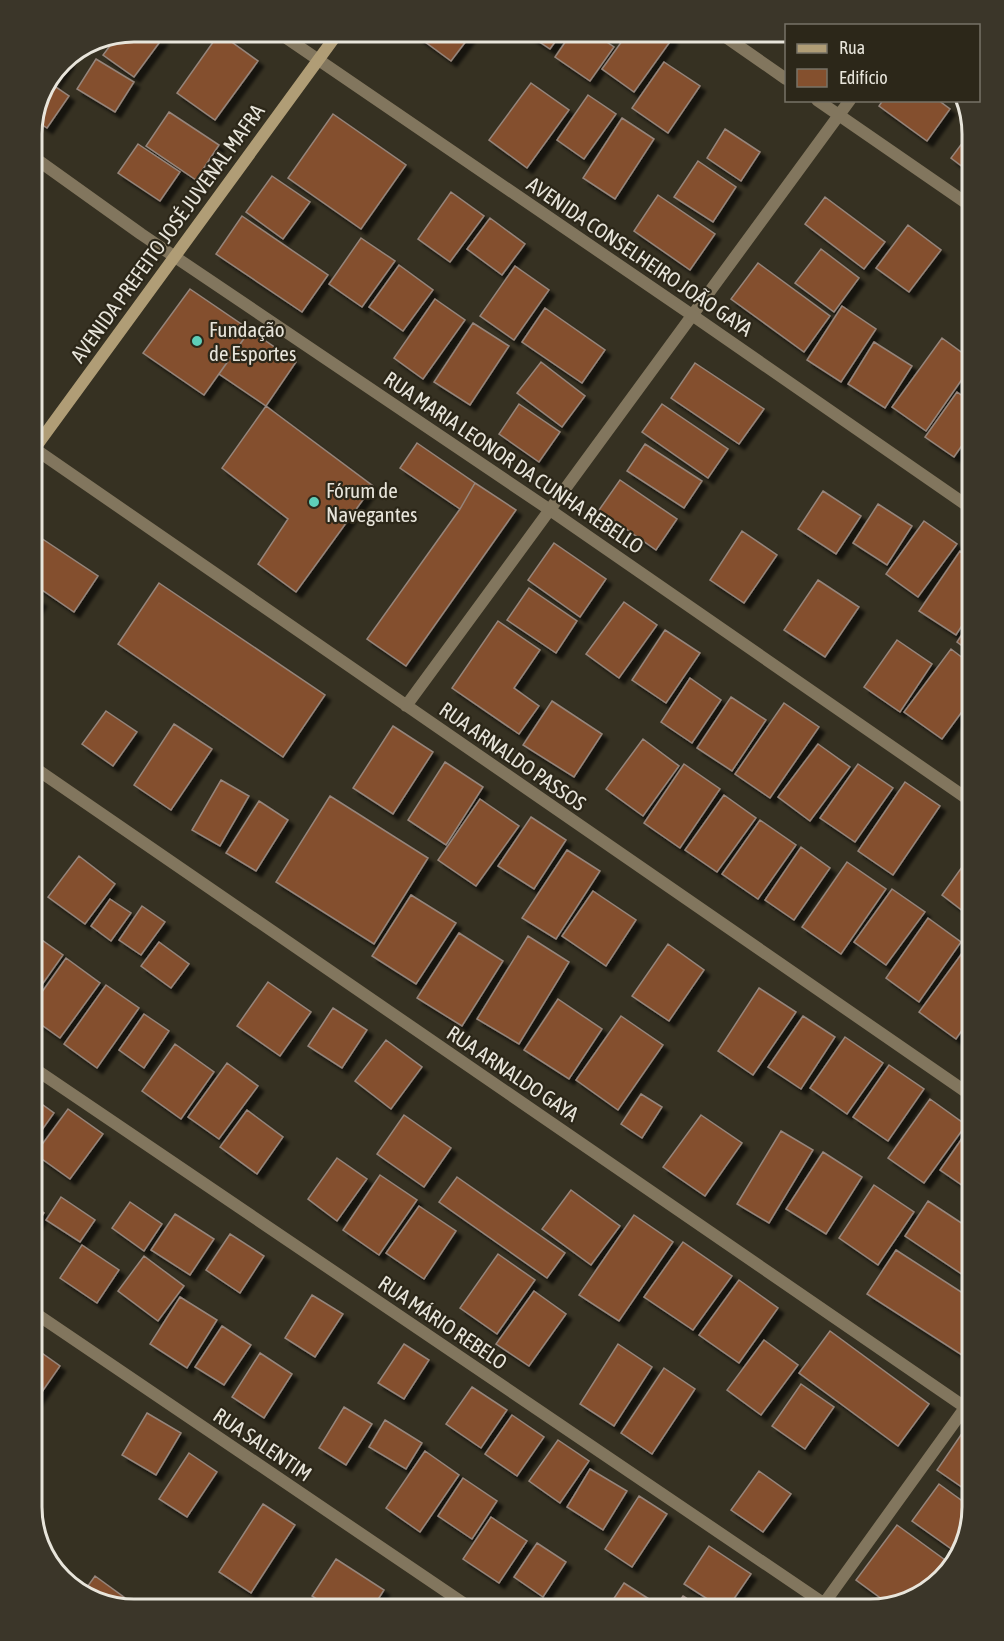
<svg xmlns="http://www.w3.org/2000/svg" width="1004" height="1641" font-family="'Asap Condensed',sans-serif">
	<style>
		.building { fill: #84502e; stroke: #96857b; stroke-width: 1.5; filter: url(#shadow) }
		.lines { fill: none; stroke-linecap: round; stroke-linejoin: round }
		.minor { stroke: #82765e; stroke-width: 12 }
		.tertiary { stroke: #82765e; stroke-width: 12 }
		.secondary { stroke: #b09d76; stroke-width: 12 }
		.poi-dot { fill: #5eceb8; stroke: #2c2719; stroke-width: 2 }
		.labels { text-anchor: middle; dominant-baseline: central; stroke-width: 4.5; stroke-linejoin: round; paint-order: stroke }
		.street-label { font-size: 21px; fill: #e8e5db; stroke: #2c2719 }
		.poi-label { font-size: 21px; fill: #e8e5db; stroke: #2c2719; text-anchor: start }
		.rim { fill: none; stroke: #e8e5db; stroke-width: 3 }
	</style>
	<defs>
		<filter id="shadow"><feDropShadow dx="5.5" dy="5.5" stdDeviation="1.5" flood-color="#0009"/></filter>
	</defs>
	<rect width="100%" height="100%" fill="#363122"/>
	<path class="building" d="M595 34 614 47 590 81 555 57 570 35Z
		M627 34H665L672 39 634 92 602 69Z
		M529 35H560L550 49Z
		M417 36H470L451 61Z
		M216 38H226L258 61 215 120 177 93Z
		M115 39H162L134 77 103 55Z
		M65 59 69 62 53 85 69 96 47 128 35 120 62 61Z
		M96 59 134 82 115 112 77 89Z
		M664 62 700 86 668 133 632 108Z
		M531 83 569 110 527 168 489 140Z
		M588 95 616 114 584 159 557 140Z
		M883 100H938L950 109 927 141 879 106Z
		M169 112 219 145 196 180 146 146Z
		M333 114 406 165 361 229 288 178Z
		M622 118 654 139 615 199 583 178Z
		M725 129 760 152 741 181 707 158Z
		M972 130V174L951 158Z
		M138 144 180 172 160 201 118 173Z
		M698 161 736 187 713 222 674 197Z
		M272 176 310 202 283 239 246 212Z
		M451 192 484 216 450 262 418 239Z
		M658 195 715 234 690 270 634 231Z
		M825 197 885 242 864 269 805 224Z
		M242 216 328 275 302 312 216 254Z
		M490 218 525 244 502 275 467 249Z
		M908 225 941 250 909 292 876 268Z
		M361 238 395 261 362 307 329 284Z
		M821 249 859 278 834 312 795 283Z
		M758 263 830 316 804 352 731 299Z
		M399 265 433 290 403 331 369 307Z
		M515 266 549 290 514 340 480 316Z
		M190 289 250 330 204 395 143 353Z
		M435 299 465 320 423 379 394 358Z
		M842 306 876 329 841 382 807 360Z
		M545 308 605 350 582 383 522 342Z
		M473 323 509 346 470 405 434 382Z
		M250 330 296 362 266 406 219 374Z
		M942 338 972 360V365L926 431 892 407Z
		M874 342 912 366 885 408 848 384Z
		M541 362 585 396 562 427 517 393Z
		M695 363 764 409 739 444 671 398Z
		M957 392 972 403V431L954 457 925 437Z
		M519 404 560 432 539 462 499 434Z
		M662 404 728 449 708 478 642 432Z
		M266 406 373 486 296 592 258 564 288 519 222 468Z
		M417 443 475 483 460 509 400 468Z
		M645 444 702 481 684 508 627 471Z
		M620 480 677 519 656 550 599 510Z
		M475 483 516 510 406 666 367 639 460 509Z
		M823 491 861 516 836 554 798 529Z
		M878 504 912 526 887 565 853 543Z
		M924 521 957 544 918 597 886 574Z
		M742 531 777 555 744 603 710 580Z
		M32 532 98 576 74 612 32 583Z
		M554 543 606 579 580 617 528 580Z
		M960 551 972 560V610L956 635 919 611Z
		M818 580 859 607 825 657 784 630Z
		M159 583 325 695 283 757 118 644Z
		M529 588 577 621 556 653 507 620Z
		M32 595 41 601 32 616Z
		M624 602 657 625 619 678 586 654Z
		M972 619V653L957 642Z
		M498 621 540 650 514 688 539 706 519 734 452 688Z
		M665 630 700 653 666 703 632 680Z
		M897 640 932 664 900 712 864 687Z
		M951 649 972 665V698L942 739 904 712Z
		M690 678 721 700 692 743 661 722Z
		M731 697 766 720 732 771 697 748Z
		M552 701 602 734 574 777 523 745Z
		M784 703 819 727 770 798 735 774Z
		M106 711 137 732 113 766 82 744Z
		M174 724 212 749 171 810 134 785Z
		M393 726 433 752 393 814 353 788Z
		M643 739 679 766 643 816 606 789Z
		M818 744 850 767 810 821 778 797Z
		M445 762 483 787 446 845 408 820Z
		M684 764 720 789 680 848 644 823Z
		M858 764 893 788 855 842 820 818Z
		M221 780 249 796 220 846 192 830Z
		M905 782 940 806 893 875 858 851Z
		M724 795 756 818 717 872 685 850Z
		M330 796 428 858 374 944 276 882Z
		M480 799 519 826 476 886 438 860Z
		M259 801 288 820 256 871 226 853Z
		M531 817 566 840 534 889 498 866Z
		M760 820 796 845 758 899 722 874Z
		M801 847 830 868 794 920 765 900Z
		M567 850 600 871 556 939 522 918Z
		M972 853V918L942 895Z
		M79 856 115 884 85 924 48 897Z
		M847 862 886 889 841 954 802 927Z
		M892 889 925 912 886 965 854 942Z
		M593 891 636 920 606 966 562 936Z
		M411 895 456 923 416 984 372 956Z
		M110 899 131 913 111 941 91 926Z
		M142 906 165 922 141 955 119 940Z
		M928 918 961 942 919 1002 886 978Z
		M32 933 63 955 34 996 32 994Z
		M459 933 503 961 462 1026 417 998Z
		M528 936 569 962 519 1044 477 1019Z
		M159 942 189 964 171 988 141 966Z
		M668 944 704 970 669 1021 632 996Z
		M968 945 972 948V1016L956 1039 919 1012Z
		M66 958 100 983 60 1038 32 1018V1006Z
		M268 982 311 1012 280 1056 237 1026Z
		M106 985 139 1008 97 1068 64 1044Z
		M759 988 796 1012 753 1075 718 1051Z
		M558 999 602 1029 569 1079 524 1050Z
		M333 1008 367 1030 342 1068 308 1046Z
		M144 1014 169 1031 144 1068 119 1050Z
		M621 1016 663 1045 618 1110 576 1080Z
		M803 1016 835 1037 801 1089 768 1067Z
		M972 1027V1050L962 1043Z
		M845 1037 883 1063 847 1114 810 1088Z
		M386 1040 422 1067 391 1109 355 1081Z
		M175 1044 214 1072 181 1119 142 1091Z
		M227 1063 258 1086 219 1139 188 1117Z
		M889 1065 924 1089 888 1141 853 1117Z
		M641 1094 662 1107 642 1138 621 1124Z
		M32 1097 54 1113 32 1144Z
		M930 1099 966 1125 924 1183 888 1158Z
		M68 1109 103 1134 70 1179 35 1154Z
		M247 1110 283 1137 257 1174 220 1147Z
		M404 1115 451 1148 424 1187 377 1154Z
		M701 1115 742 1143 705 1196 663 1167Z
		M972 1124V1192L940 1170Z
		M781 1131 813 1150 769 1223 737 1204Z
		M823 1152 862 1177 826 1234 786 1209Z
		M337 1158 367 1179 337 1221 308 1199Z
		M380 1175 417 1200 379 1255 343 1230Z
		M457 1177 565 1253 547 1278 439 1202Z
		M874 1185 914 1212 878 1265 839 1238Z
		M571 1190 620 1226 591 1265 542 1229Z
		M61 1197 95 1220 80 1242 46 1220Z
		M928 1201 972 1230V1281L905 1236Z
		M130 1202 162 1224 144 1251 112 1228Z
		M32 1204 44 1213 32 1230Z
		M419 1206 456 1231 424 1279 386 1253Z
		M175 1214 214 1239 190 1275 151 1250Z
		M634 1215 673 1242 619 1321 579 1295Z
		M230 1234 264 1256 240 1293 206 1270Z
		M683 1242 732 1276 693 1330 644 1297Z
		M82 1245 119 1270 97 1303 60 1278Z
		M896 1250 972 1299V1347L965 1357 867 1294Z
		M498 1254 535 1280 497 1334 460 1308Z
		M144 1256 184 1286 158 1321 118 1291Z
		M739 1280 778 1308 739 1363 699 1335Z
		M534 1291 566 1314 529 1366 496 1344Z
		M312 1295 343 1314 315 1357 285 1338Z
		M180 1297 217 1320 187 1368 150 1344Z
		M222 1326 251 1345 224 1385 195 1367Z
		M830 1331 929 1404 898 1446 799 1373Z
		M764 1340 798 1365 761 1415 727 1390Z
		M404 1344 429 1360 404 1399 378 1383Z
		M618 1344 652 1367 614 1426 580 1404Z
		M32 1346 60 1366 32 1406Z
		M260 1353 292 1374 264 1418 232 1397Z
		M664 1368 695 1389 652 1454 621 1433Z
		M801 1384 834 1407 805 1449 772 1426Z
		M472 1387 507 1410 481 1448 446 1424Z
		M344 1407 372 1424 346 1465 319 1448Z
		M147 1413 181 1433 156 1475 122 1455Z
		M512 1415 544 1437 517 1476 485 1454Z
		M385 1420 422 1443 406 1469 369 1447Z
		M967 1426 972 1429V1494L937 1470Z
		M558 1440 589 1461 560 1503 529 1481Z
		M425 1451 459 1475 420 1532 386 1508Z
		M189 1453 217 1472 187 1517 159 1499Z
		M590 1469 627 1491 603 1530 567 1507Z
		M759 1471 791 1494 763 1532 731 1510Z
		M463 1478 497 1501 472 1539 438 1516Z
		M939 1484 972 1508 960 1555 912 1521Z
		M639 1496 667 1514 632 1567 605 1549Z
		M263 1504 295 1525 251 1593 219 1572Z
		M491 1517 527 1541 499 1583 463 1559Z
		M897 1525 952 1565 916 1599 890 1605 856 1580Z
		M537 1543 566 1562 543 1597 514 1577Z
		M709 1546 751 1574 727 1609H723L684 1584Z
		M336 1559 384 1590 372 1609H332L312 1596Z
		M95 1576 132 1603 127 1609 82 1594Z
		M624 1583 660 1606 657 1609H607Z
		M683 1596 703 1609H674Z"/>
	<g class="lines">
		<path class="minor" d="M720 33 786 79
			M817 100 972 207
			M32 156 141 234 550 510 972 802
			M32 447 972 1096
			M406 706 850 100
			M32 766 972 1412
			M32 1067 832 1609
			M32 1311 472 1609
			M820 1609 972 1398"/>
		<path class="tertiary" d="M285 37 692 315 972 509"/>
		<path class="secondary" d="M32 452 335 37"/>
	</g>
	<g class="poi-dot">
		<circle cx="197" cy="341" r="6"/>
		<circle cx="314" cy="502" r="6"/>
	</g>
	<g class="labels">
		<g class="street-label">
			<text transform="translate(167 233) rotate(-54)">AVENIDA PREFEITO JOSÉ JUVENAL MAFRA</text>
			<text transform="translate(640 256) rotate(34)">AVENIDA CONSELHEIRO JOÃO GAYA</text>
			<text transform="translate(514 462) rotate(34)">RUA MARIA LEONOR DA CUNHA REBELLO</text>
			<text transform="translate(513 756) rotate(35)">RUA ARNALDO PASSOS</text>
			<text transform="translate(513 1073) rotate(34)">RUA ARNALDO GAYA</text>
			<text transform="translate(443 1322) rotate(34)">RUA MÁRIO REBELO</text>
			<text transform="translate(263 1444) rotate(34)">RUA SALENTIM</text>
		</g>
		<g class="poi-label">
			<text x="209" y="329">Fundação<tspan x="209" dy="24">de Esportes</tspan></text>
			<text x="326" y="490">Fórum de<tspan x="326" dy="24">Navegantes</tspan></text>
		</g>
	</g>
	<path d="M0 0H1004V1641H0ZM134 42H870A92 92 0 0 1 962 134V1507A92 92 0 0 1 870 1599H134A92 92 0 0 1 42 1507V134A92 92 0 0 1 134 42Z" fill="#3b3629" fill-rule="evenodd"/>
	<path class="rim" d="M134 42H870A92 92 0 0 1 962 134V1507A92 92 0 0 1 870 1599H134A92 92 0 0 1 42 1507V134A92 92 0 0 1 134 42Z"/>
	<rect x="785" y="24" width="195" height="78" fill="#2c2719" stroke="#777367" stroke-width="1.5"/>
	<rect x="797" y="44" width="30" height="9" fill="#b09d76" stroke="#777367" stroke-width="1.5"/>
	<text x="839" y="54" font-size="18" fill="#e8e5db">Rua</text>
	<rect x="797" y="69" width="30" height="18" fill="#84502e" stroke="#777367" stroke-width="1.5"/>
	<text x="839" y="84" font-size="18" fill="#e8e5db">Edifício</text>
</svg>
